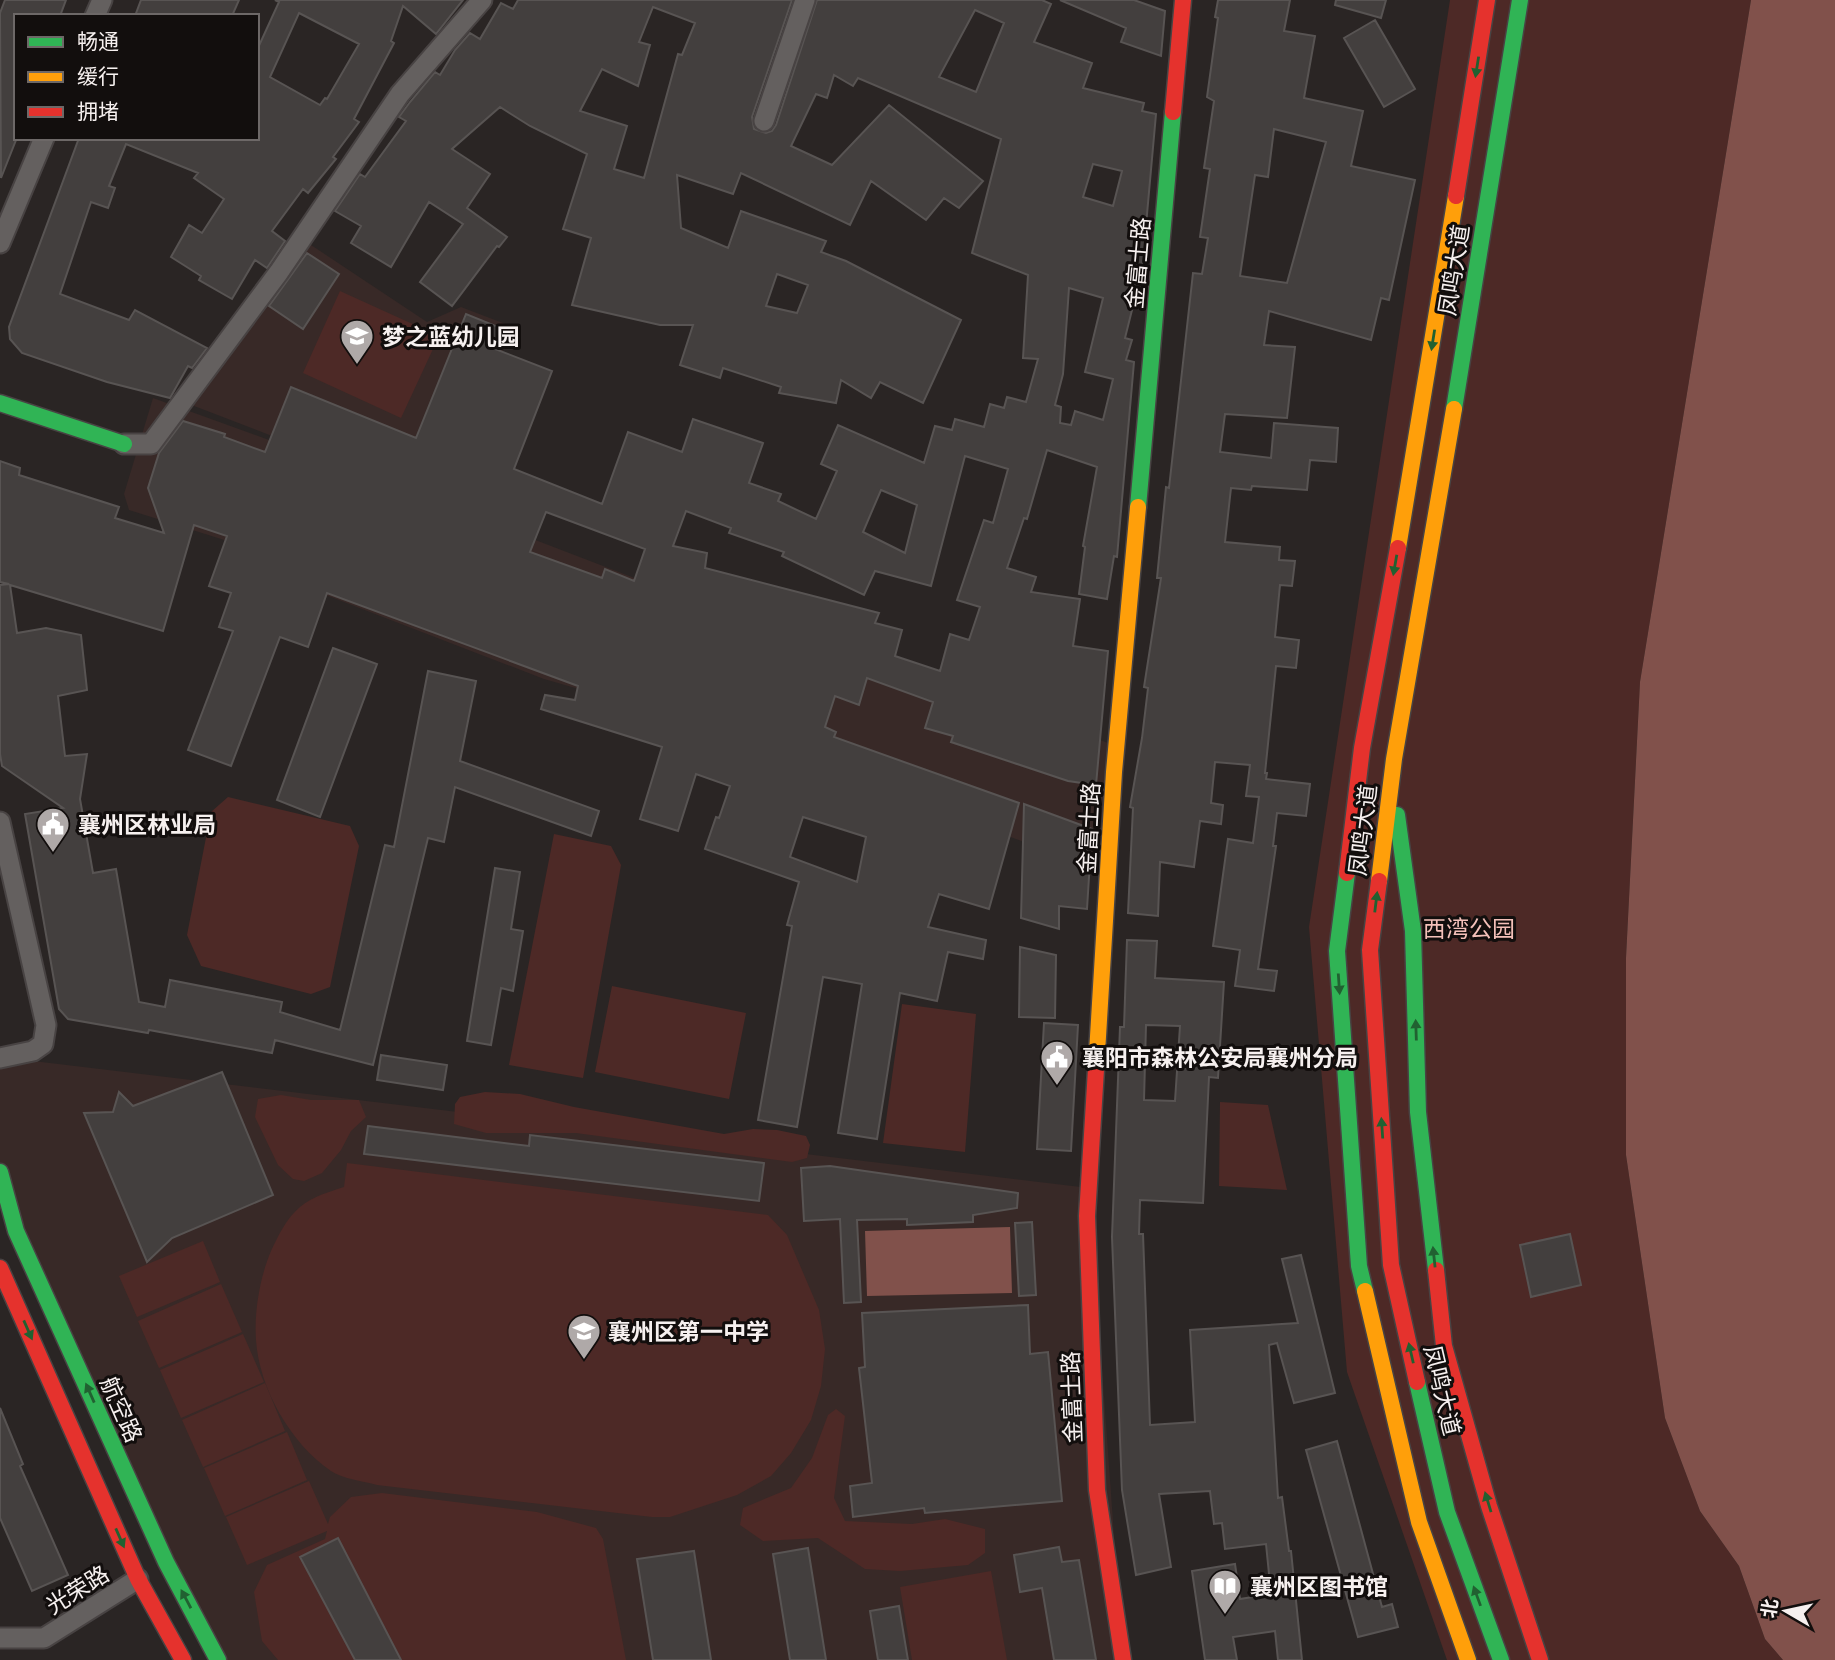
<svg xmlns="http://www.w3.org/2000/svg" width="1835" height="1660" font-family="Barlow,'Noto Sans SC',sans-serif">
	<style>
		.built { fill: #382927 }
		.green { fill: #4d2926 }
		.water { fill: #81514b }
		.building { fill: #433f3e; stroke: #585453; stroke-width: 2; fill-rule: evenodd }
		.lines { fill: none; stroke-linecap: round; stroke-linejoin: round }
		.street-casing { stroke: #484343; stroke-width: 23 }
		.fast-casing { stroke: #484343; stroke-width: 19 }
		.slow-casing { stroke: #484343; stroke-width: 19 }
		.jam-casing { stroke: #484343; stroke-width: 19 }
		.street { stroke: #64605f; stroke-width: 19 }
		.fast { stroke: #30b455; stroke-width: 16 }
		.slow { stroke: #ff9f0a; stroke-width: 16 }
		.jam { stroke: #e5322d; stroke-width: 16 }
		.oneway { fill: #216131 }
		.labels { text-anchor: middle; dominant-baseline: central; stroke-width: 6; stroke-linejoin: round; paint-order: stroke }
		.street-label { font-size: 23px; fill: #f6f0ef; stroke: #120e0d }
		.poi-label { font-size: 23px; font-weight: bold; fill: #f6f0ef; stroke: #120e0d; text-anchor: start }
		.park-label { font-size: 23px; fill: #f4c0b9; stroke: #120e0d }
	</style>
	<rect width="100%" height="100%" fill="#2a2524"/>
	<path class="built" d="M308 243 427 322 461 307 513 327 438 500 189 404Z
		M153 398 374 478 895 678 901 664 1108 743 1098 869 701 724 544 679 251 566 256 550 129 510 124 494Z
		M0 1057 1089 1188 1123 1660H218L0 1172Z"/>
	<path class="green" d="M1450 0H1751L1640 682 1626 958V1155L1665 1418 1700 1511 1739 1566 1765 1639 1783 1660H1447L1347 1372 1309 927Z
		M340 291 439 336 401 418 303 373Z
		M228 797 350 826 359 846 330 987 311 994 201 966 187 935 211 812Z
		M554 834 611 846 621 865 583 1078 509 1065Z
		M612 986 746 1013 729 1099 595 1072Z
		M902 1004 976 1014 965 1152 883 1143Z
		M485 1092 520 1094 574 1107 724 1134 753 1129 777 1130 806 1136 810 1145 807 1158 792 1162 576 1133H486L454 1124 455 1104 460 1097Z
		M281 1095 311 1100H359L366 1117 351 1131 341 1150 322 1173 304 1181 293 1179 278 1165 255 1117 258 1099Z
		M1220 1102 1268 1105 1287 1190 1219 1186Z
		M347 1163 768 1215 787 1235 819 1310 825 1349 821 1386 811 1420 791 1453 771 1476 737 1495 670 1517H652L377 1485C363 1481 343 1479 331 1471 291 1444 259 1388 256 1340 254 1311 260 1277 271 1251 279 1234 286 1219 300 1207 313 1196 329 1192 344 1187Z
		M203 1241 220 1282 137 1317 119 1276Z
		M221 1284 242 1332 159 1368 138 1321Z
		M243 1334 264 1382 181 1418 160 1370Z
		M265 1383 285 1431 203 1467 182 1420Z
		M836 1409 845 1416 834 1498 845 1521 912 1524 945 1519 985 1529V1553L968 1565 900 1571 865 1569 818 1538 763 1541 740 1525 743 1508 791 1488 812 1458 828 1415Z
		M287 1432 307 1480 225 1516 204 1468Z
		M309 1481 328 1524 330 1517 351 1497 382 1493 537 1512 596 1528 603 1539 626 1660H278L262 1641 254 1592 267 1565 325 1539 327 1531 247 1565 226 1517Z
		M991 1571 1007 1660H912L900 1587Z"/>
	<path class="water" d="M1751 0H1835V1660H1783L1765 1639 1739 1566 1700 1511 1665 1418 1626 1155V958L1640 682Z
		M1010 1227 1012 1293 867 1296 865 1231Z"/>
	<path class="building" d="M5 0H66L60 16H16V140L1 178 0 13Z
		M141 0H239L232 16H135Z
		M275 0H463L436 34 403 6 391 41 394 43 354 119 359 122 333 157 336 159 308 193 303 189 272 231 285 241 267 268 255 260 232 299 199 280 201 276 171 257 189 225 202 233 224 199 194 178 198 173 126 144 109 186 115 188 108 208 91 202 60 294 129 320 135 310 207 348 192 368 188 366 170 398 107 382 22 353 10 339 9 327 79 138H257V50L279 2ZM299 13 359 44 327 99 325 98 320 105 270 77Z
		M518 0H792L752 117 754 129 766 133 772 131 776 125 817 0H1042L1051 4 1034 42 1092 63 1083 88 1144 103 1142 111 1156 114 1142 270 1125 338 1132 340 1126 360 1134 362 1117 557 1114 556 1107 599 1079 594 1085 547 1083 546 1097 467 1047 450 1027 519 1024 518 1007 568 1036 577 1031 592 1080 599 1073 646 1108 651 1096 785 1068 781 951 742 953 736 925 728 933 702 867 678 859 705 835 696 825 727 836 732 834 737 1019 803 989 909 939 894 928 927 986 940 983 959 948 952 937 1001 900 993 877 1139 838 1133 862 984 823 977 797 1127 758 1120 792 926 787 925 799 882 705 849 716 817 719 818 730 786 696 774 678 831 640 819 662 747 541 709 545 695 575 700 578 686 327 593 308 647 280 637 231 766 188 750 233 631 219 627 231 593 209 586 227 536 194 525 163 631 10 585 17 633 46 628 81 635 87 690 58 696 65 756 87 754 80 799 93 873 116 869 139 1002 165 1007 170 980 282 1002 280 1012 340 1030 385 845 394 847 428 671 476 681 460 761 599 811 591 836 455 787 444 842 428 838 373 1065 275 1040 272 1053 149 1030 148 1033 68 1019 59 1009 25 814 63 808 2 766 0 754V585L9 584 0 582V461L20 468 19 475 119 507 115 518 164 533 148 488 159 453 183 421 225 434 224 437 265 452 291 387 416 438 466 314 503 329 495 349 552 371 514 469 602 504 628 432 682 452 693 419 763 443 749 483 781 494 778 501 816 519 837 471 821 464 838 425 924 463 935 426 952 430 955 419 984 427 990 404 1004 408 1007 397 1026 402 1038 359 1023 358 1028 275 972 253 1001 139 858 78 853 86 834 75 827 98 816 94 791 146 832 165 889 105 983 181 959 208 944 198 926 220 871 181 850 225 741 173 733 194 677 175 681 228 728 248 741 211 826 241 821 252 846 261 961 320 923 403 880 382 871 398 841 380 836 403 779 393 781 387 723 368 720 378 680 365 693 325H660L572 305 591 238 563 229 587 154 530 126 500 107 452 149 490 174 467 208 507 237 499 247 497 246 452 306 420 282 463 224 429 202 391 267 351 243 361 226 335 211 360 174 365 177 406 121 399 117 410 102 435 72 440 75 455 50 470 33 480 39 501 3 513 9ZM653 7 695 23 682 55 678 54 644 178 614 169 627 126 580 111 602 69 638 86 650 45 639 42ZM975 10 1004 23 976 92 939 77ZM1093 164 1122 171 1113 206 1083 197ZM777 274 808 285 797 313 766 306ZM1069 288 1103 298 1085 372 1113 379 1103 420 1075 411 1071 425 1060 423 1061 407 1055 405 1063 374ZM965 456 1008 469 993 523 984 520 957 600 980 607 969 640 950 634 940 671 895 656 902 630 875 623 879 613 705 568 707 553 673 546 686 511 731 528 729 533 784 552 782 556 864 595 875 571 931 586ZM881 490 917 505 905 553 863 532ZM546 512 645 549 634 581 605 569 602 578 530 552ZM803 817 866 837 857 882 790 857Z
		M1060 0H1134L1165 11 1161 56 1121 42 1126 28Z
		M1218 0H1290L1284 31 1315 36 1304 98 1363 111 1351 166 1415 180 1389 300 1381 298 1371 340 1269 311 1264 345 1295 347 1287 418 1225 414 1220 452 1271 458 1274 423 1338 428 1336 462 1310 460 1307 490 1252 486 1251 490 1231 488 1225 542 1280 547 1279 560 1295 561 1292 586 1280 585 1275 637 1299 640 1296 668 1276 666 1265 773H1267L1266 779 1310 784 1306 816 1277 813 1273 846H1276L1258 969 1277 971 1274 991 1235 986 1240 950 1213 946 1228 839 1253 843 1259 797 1246 796 1250 765 1215 762 1211 803 1223 805 1221 824 1200 821 1194 867 1160 862 1158 916 1128 913 1133 808 1130 807 1142 738 1148 688 1144 687 1161 578H1157L1166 487 1169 488 1193 273 1202 274 1208 238 1200 237 1210 169 1204 168 1214 101 1207 97 1218 18 1215 17ZM1274 129 1326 142 1287 283 1240 276 1255 175 1268 177Z
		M1336 0H1386L1381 18 1335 5Z
		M1375 20 1415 89 1384 107 1344 38Z
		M307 253 339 274 303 329 269 306Z
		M333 648 377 664 320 817 277 800Z
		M1024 804 1092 829 1087 909 1059 906V929L1021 918Z
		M495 868 520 872 511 929 523 931 513 991 501 988 491 1045 467 1041Z
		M1127 940 1157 941 1155 978 1224 982 1218 1078 1209 1077 1203 1203 1140 1200 1139 1234H1143L1150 1425 1195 1422 1190 1330 1298 1323 1282 1259 1301 1255 1335 1393 1294 1403 1277 1343 1269 1345 1278 1498 1282 1497 1289 1551H1291L1302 1660H1278L1275 1631 1233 1637 1237 1660H1205L1192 1571 1235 1564 1240 1599 1271 1594 1266 1544 1225 1549 1222 1523 1214 1524 1210 1491 1159 1494 1171 1567 1136 1575 1122 1490 1112 1237 1120 1027H1124ZM1146 1025 1180 1026 1175 1101 1144 1100Z
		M1020 947 1056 955 1055 1018 1019 1017Z
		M1044 1023 1078 1025 1071 1151 1037 1149Z
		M381 1055 447 1065 443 1090 377 1080Z
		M222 1072 273 1195 172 1238 147 1262 84 1113 113 1112 119 1092 133 1106Z
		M368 1126 529 1146 530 1135 764 1163 759 1201 364 1154Z
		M830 1166 1018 1193 1017 1208 973 1215V1222L907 1225V1219L857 1220 861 1302 844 1303 840 1219 804 1221 801 1168Z
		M1032 1222 1036 1295 1019 1296 1015 1223Z
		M1570 1234 1581 1285 1531 1297 1520 1245Z
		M1028 1305 1030 1354 1048 1352 1062 1501 925 1513 924 1508 853 1517 850 1486 872 1483 859 1368 865 1367 862 1313Z
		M0 1408 23 1464 20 1466 68 1575 32 1591 0 1518Z
		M1337 1441 1382 1607 1392 1604 1398 1627 1358 1637 1306 1450Z
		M338 1538 401 1660H355L300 1557Z
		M1059 1547 1062 1562 1079 1560 1096 1660H1054L1042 1588 1020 1592 1014 1555Z
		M808 1548 826 1660H790L773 1554Z
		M694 1551 711 1660H653L637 1559Z
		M899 1606 908 1660H878L870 1611Z"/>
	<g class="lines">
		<defs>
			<path id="street" d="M95 16 102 0
				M764 121 805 0
				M0 243 44 138
				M124 444H151L279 272 400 94 482 0
				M0 822 46 1025 43 1044 33 1051 0 1058
				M0 1638H44L138 1579"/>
			<path id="fast" d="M0 403 124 444
				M1454 409 1520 0
				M1138 507 1173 112
				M1397 815 1413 931 1418 1112 1436 1270
				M1347 873 1337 951 1359 1266 1365 1291
				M0 1172 16 1231 166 1562 218 1660
				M1417 1382 1447 1512 1501 1660"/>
			<path id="slow" d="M1398 548 1456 196
				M1379 881 1394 759 1454 409
				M1097 1053 1114 772 1138 507
				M1365 1291 1419 1522 1468 1660"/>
			<path id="jam" d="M1173 112 1183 0
				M1456 196 1487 0
				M1347 873 1362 748 1398 548
				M1379 881 1370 950 1391 1265 1417 1382
				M1097 1053 1087 1216 1097 1490 1123 1660
				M0 1268 138 1579 183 1660
				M1436 1270 1444 1346 1489 1506 1540 1660"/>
		</defs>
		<use href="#street" class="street-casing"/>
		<use href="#fast" class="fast-casing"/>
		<use href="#slow" class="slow-casing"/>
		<use href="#jam" class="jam-casing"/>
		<use href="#street" class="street"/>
		<use href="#fast" class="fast"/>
		<use href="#slow" class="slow"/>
		<use href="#jam" class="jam"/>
	</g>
	<defs><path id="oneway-solid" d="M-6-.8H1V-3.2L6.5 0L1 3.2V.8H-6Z" transform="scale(1.75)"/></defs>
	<g class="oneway">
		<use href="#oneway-solid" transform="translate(1477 67) rotate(99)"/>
		<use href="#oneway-solid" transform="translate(1433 340) rotate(99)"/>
		<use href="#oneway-solid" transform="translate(1395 565) rotate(100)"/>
		<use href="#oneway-solid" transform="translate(1376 902) rotate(-83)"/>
		<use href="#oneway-solid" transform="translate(1339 984) rotate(86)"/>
		<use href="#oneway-solid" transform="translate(1416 1030) rotate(-92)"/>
		<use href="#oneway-solid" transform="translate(1382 1128) rotate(-94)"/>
		<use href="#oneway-solid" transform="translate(1434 1257) rotate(-96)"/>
		<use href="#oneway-solid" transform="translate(28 1330) rotate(66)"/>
		<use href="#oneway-solid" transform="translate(1411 1353) rotate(-103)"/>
		<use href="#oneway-solid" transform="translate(90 1393) rotate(-114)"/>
		<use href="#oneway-solid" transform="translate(1488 1502) rotate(-107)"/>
		<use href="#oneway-solid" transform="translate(120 1538) rotate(66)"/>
		<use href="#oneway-solid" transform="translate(1477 1596) rotate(-110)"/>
		<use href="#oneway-solid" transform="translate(186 1599) rotate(-118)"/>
	</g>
	<defs>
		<symbol id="school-pin" viewBox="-11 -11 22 30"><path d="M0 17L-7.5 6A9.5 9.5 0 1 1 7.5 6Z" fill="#afa9a8" stroke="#120e0d"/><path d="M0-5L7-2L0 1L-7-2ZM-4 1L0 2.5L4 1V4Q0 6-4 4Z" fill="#fff"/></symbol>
		<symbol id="civic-pin" viewBox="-11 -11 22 30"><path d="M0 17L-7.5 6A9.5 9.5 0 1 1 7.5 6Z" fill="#afa9a8" stroke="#120e0d"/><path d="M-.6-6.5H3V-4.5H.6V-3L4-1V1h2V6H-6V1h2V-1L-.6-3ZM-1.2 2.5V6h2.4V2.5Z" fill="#fff"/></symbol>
		<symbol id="library-pin" viewBox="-11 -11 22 30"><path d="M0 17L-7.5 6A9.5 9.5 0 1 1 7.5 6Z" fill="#afa9a8" stroke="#120e0d"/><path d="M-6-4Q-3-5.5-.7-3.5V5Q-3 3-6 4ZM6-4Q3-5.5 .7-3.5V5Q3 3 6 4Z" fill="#fff"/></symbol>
	</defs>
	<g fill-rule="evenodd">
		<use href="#school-pin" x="338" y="317" width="38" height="52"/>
		<use href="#civic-pin" x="34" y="805" width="38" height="52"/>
		<use href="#civic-pin" x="1038" y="1038" width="38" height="52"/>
		<use href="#school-pin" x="565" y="1312" width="38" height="52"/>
		<use href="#library-pin" x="1206" y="1567" width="38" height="52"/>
	</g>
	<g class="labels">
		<g class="street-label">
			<text transform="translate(1137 263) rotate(-85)">金富士路</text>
			<text transform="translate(1453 270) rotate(-81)">凤鸣大道</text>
			<text transform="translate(1088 828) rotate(-87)">金富士路</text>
			<text transform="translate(1362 830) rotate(-83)">凤鸣大道</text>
			<text transform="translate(1443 1390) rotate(77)">凤鸣大道</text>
			<text transform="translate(1071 1397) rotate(-92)">金富士路</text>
			<text transform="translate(122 1409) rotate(66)">航空路</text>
			<text transform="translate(77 1589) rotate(-32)">光荣路</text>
		</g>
		<g class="poi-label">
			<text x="382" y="336">梦之蓝幼儿园</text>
			<text x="78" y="824">襄州区林业局</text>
			<text x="1082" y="1057">襄阳市森林公安局襄州分局</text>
			<text x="608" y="1331">襄州区第一中学</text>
			<text x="1250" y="1586">襄州区图书馆</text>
		</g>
		<g class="park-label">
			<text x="1469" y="928">西湾公园</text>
		</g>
	</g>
	<rect x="14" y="14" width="245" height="126" fill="#120e0d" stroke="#6d6867" stroke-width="2"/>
	<rect x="28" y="37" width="35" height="10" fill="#30b455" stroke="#6d6867" stroke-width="2"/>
	<text x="77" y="49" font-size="21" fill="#f6f0ef">畅通</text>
	<rect x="28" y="72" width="35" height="10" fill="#ff9f0a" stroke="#6d6867" stroke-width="2"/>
	<text x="77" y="84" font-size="21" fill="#f6f0ef">缓行</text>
	<rect x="28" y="107" width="35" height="10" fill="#e5322d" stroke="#6d6867" stroke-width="2"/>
	<text x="77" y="119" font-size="21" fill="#f6f0ef">拥堵</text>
	<g transform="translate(1786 1611) rotate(279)" stroke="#120e0d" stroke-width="5" paint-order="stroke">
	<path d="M0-5L12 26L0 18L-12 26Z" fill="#f6f0ef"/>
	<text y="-10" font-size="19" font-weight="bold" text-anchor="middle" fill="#f6f0ef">北</text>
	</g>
</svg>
